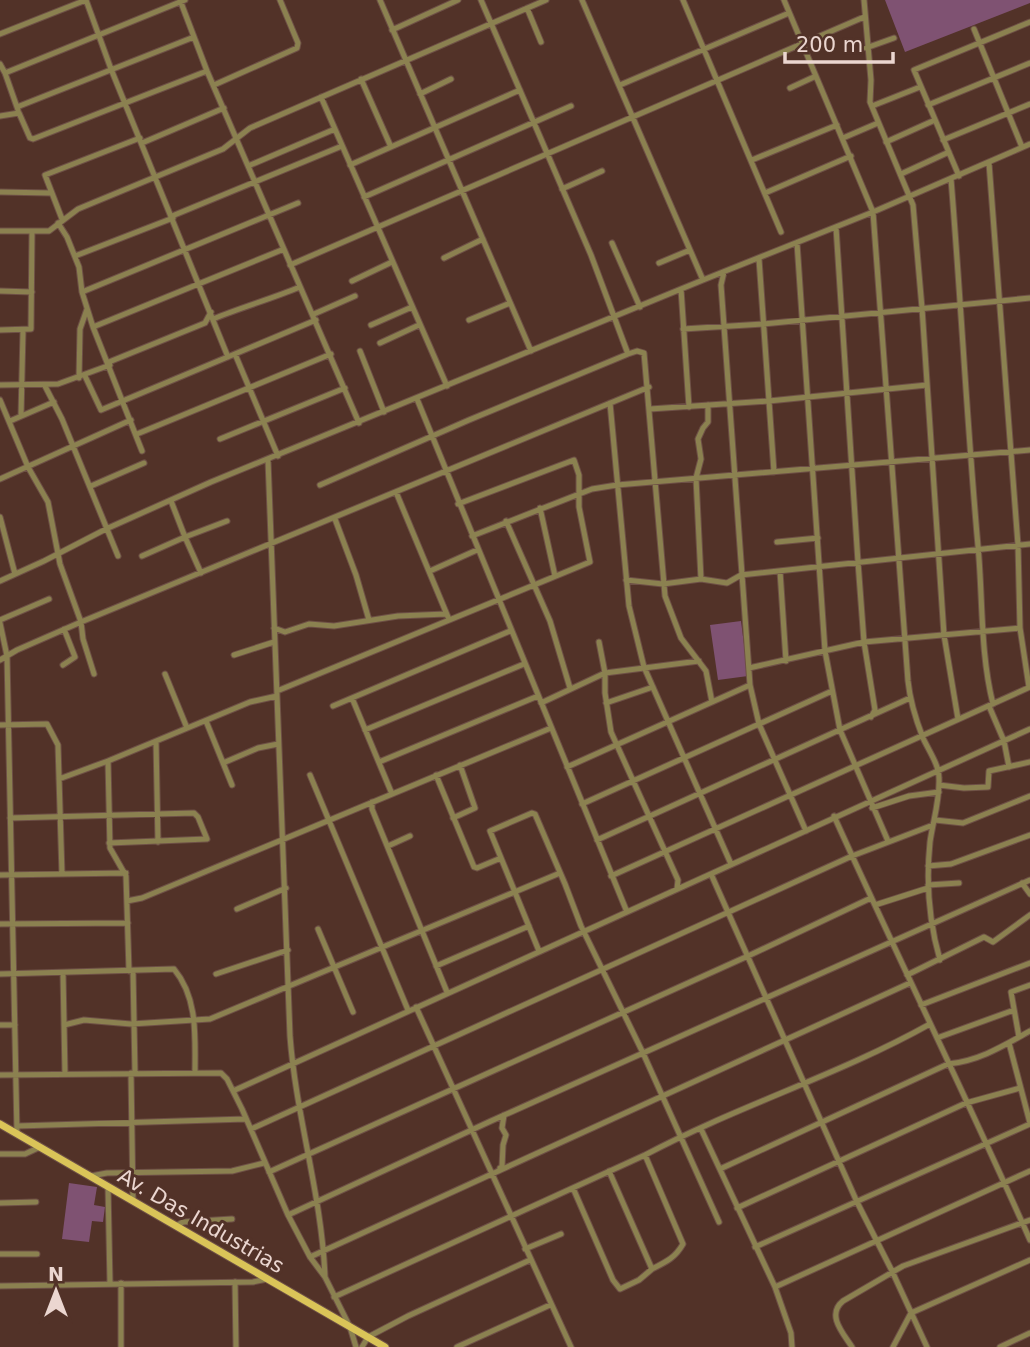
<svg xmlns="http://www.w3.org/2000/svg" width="1030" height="1347" font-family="'DejaVu Sans',sans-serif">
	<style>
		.green { fill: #7f5272 }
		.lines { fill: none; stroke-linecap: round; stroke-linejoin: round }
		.minor-casing { stroke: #6e5046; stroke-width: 7 }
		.major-casing { stroke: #6e5046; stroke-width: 9 }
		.minor { stroke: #8b8150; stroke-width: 5 }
		.major { stroke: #dac458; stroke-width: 7 }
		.labels { text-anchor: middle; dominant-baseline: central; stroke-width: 6; stroke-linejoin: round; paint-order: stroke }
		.street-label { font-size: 21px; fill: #ebd6d0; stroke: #523228 }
	</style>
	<rect width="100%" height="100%" fill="#523228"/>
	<path class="green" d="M885 0H1030V3L905 52Z
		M741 621 748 676 718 680 710 625Z
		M69 1183 97 1187 94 1205 105 1207 103 1222 92 1221 89 1242 62 1239Z"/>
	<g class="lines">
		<defs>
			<path id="minor" d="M86 0 111 69 228 357
				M180 0 207 71 359 423
				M380 0 531 351
				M481 0 591 255 628 354
				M582 0 703 280
				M683 0 781 232
				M784 0 873 212 908 681C910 701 916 720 923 738 929 751 939 765 939 778 940 800 933 821 930 842 926 881 929 922 940 960
				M864 0 871 80 870 102 913 205 922 308 944 635 958 719
				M527 8 541 42
				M974 29 1022 147
				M392 30 458 0
				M0 34 86 0
				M866 48 894 38
				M0 64 5 73 185 0
				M5 73 18 110
				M361 79 391 147
				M214 85 297 48 298 43 280 0
				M620 85 789 13
				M790 88 816 76
				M420 94 451 79
				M321 97 447 386
				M928 105 1030 63
				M872 106 920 87
				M17 107 194 37
				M0 116 19 113 30 138 33 139 207 71
				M843 138 878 123
				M943 140 1030 104
				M886 142 935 120
				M142 143 224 108
				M752 160 837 125
				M989 163 1018 545 1020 628 1029 687
				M350 165 520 90
				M248 166 335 129
				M901 174 949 152
				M959 176 914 70 1030 22
				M951 179C961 301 967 424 978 546 983 599 980 652 993 704
				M562 189 602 171
				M0 192 50 193
				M765 193 851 156
				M364 197 571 106
				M172 216 342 146
				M62 219 45 175 140 138
				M58 223 67 237 79 267 82 292 93 327 142 451
				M836 227 858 562 864 642 875 710 871 717
				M0 231H49L78 209 223 149 250 128 546 0
				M612 243 640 307
				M797 243 825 651 840 730 888 841
				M75 256 173 218
				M444 258 483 239
				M759 259 774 472
				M659 263 690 250
				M290 265 864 17
				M724 272 721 285 750 685 759 724 806 831
				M352 281 392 262
				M681 289 689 407
				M0 291 32 292
				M82 292 298 203
				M314 314 355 296
				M213 319C242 307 271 299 300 287
				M469 320 510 303
				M371 325 412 307
				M93 327 284 249
				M683 329 763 324 1030 298
				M0 330 31 329 32 232
				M380 343 419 325
				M360 351 384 412
				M235 354 278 456
				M109 362 205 323 211 312
				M85 376 101 410 316 320
				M79 378 80 329 87 309
				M0 385 58 384 110 365
				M45 386 62 419 118 556
				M417 399 627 912
				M0 400 28 467 48 502 60 564 81 622 83 639 94 674
				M610 403 629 606 644 667 731 864
				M650 409 769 401 927 385
				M21 416 23 331
				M10 421 54 402
				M137 434 331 354
				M220 439 345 388
				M268 460 290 1036C296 1117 322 1196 325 1277
				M0 479 131 420
				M320 485 469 420 628 354 637 351 644 353 665 596 681 638 706 671 712 702
				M91 486 144 463
				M396 492 448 617
				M171 501 185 537 227 521
				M540 508 555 576
				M0 517 15 574
				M335 519 356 575 369 620
				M506 521 550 621 570 688
				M472 536 592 489 617 485 1030 450
				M777 542 818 538
				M142 556 185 537 201 573
				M430 571 477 550
				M780 571 786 661
				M701 579 696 478 701 459 698 439 703 428 708 422V405
				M626 580 663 584 701 579 727 583 741 575 1030 544
				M0 581 44 561 106 529 211 482 703 280 873 212 1030 144
				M0 620 49 599
				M0 623 7 656 17 1133
				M274 628 285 632 309 624 334 626 398 616 446 614
				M599 642 605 673V693L611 732 678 880 677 889
				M234 655 274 642
				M0 660 17 650 81 622 649 387
				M63 665 75 657 64 629
				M749 668 864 642 1020 628
				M165 674 187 728
				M277 691 590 562 579 507V475L574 460 458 504
				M352 698 392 794
				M541 703 605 673 699 661
				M606 703 653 687
				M333 706 510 631
				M989 706 1004 741 1009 767
				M206 721 232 785
				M0 725 47 724 58 745 62 874
				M365 730 524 664
				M156 741 158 842
				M108 761 110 848 126 876 129 971
				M379 762 538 696
				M223 763 258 748 278 744
				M567 767 750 685
				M310 775 408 1010
				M436 775 474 867 477 868 501 858
				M59 779 108 761 250 702 277 696
				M939 785 964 788 988 787 989 771 1030 762
				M372 802V809L447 992
				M582 804 832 691
				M872 808 909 796 939 792
				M834 816C898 958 967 1098 1030 1240
				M10 818 194 813 198 817 207 839 109 843
				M453 818 475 808 460 765
				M935 820 963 823 1030 796
				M597 840 910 698
				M388 846 410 836
				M928 866 951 864 1030 835
				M711 874 857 1202 892 1271 927 1347
				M0 875 126 873
				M611 876 1030 687
				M1022 883 1030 894
				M928 885 959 883
				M127 901 142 898 551 728
				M875 905 928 888
				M237 909 286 888
				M0 924 128 923
				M318 929 353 1012
				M539 951 490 831 532 813 535 814 565 884 581 926 643 1053 719 1222
				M436 966 529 926
				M133 971 135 1073
				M63 973 65 1074
				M0 974 174 969C198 998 195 1036 195 1071
				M216 974 288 950
				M907 975 984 937 993 942 1030 915
				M921 1005 1030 963
				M416 1007 571 1347
				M0 1025H15
				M64 1025 84 1020 131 1024 210 1019 560 873
				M1019 1037 1011 992 1030 985
				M937 1038 1014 1010
				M1009 1043 1030 1123
				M131 1073 133 1201
				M0 1075 221 1073 227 1079 242 1109 288 1215 310 1257 325 1277 350 1327 356 1347
				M233 1091 1030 729
				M17 1126 246 1119
				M251 1129 852 856 933 825
				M701 1129 775 1287 791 1333 792 1347
				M0 1154H25L40 1147
				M500 1168 502 1167 503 1145 506 1135 502 1128 504 1115
				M720 1169 948 1064C979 1061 1003 1046 1030 1031
				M609 1171 652 1269C666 1262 675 1258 683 1244L645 1155
				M269 1172 748 956 871 898
				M91 1176 107 1173 232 1171 264 1163
				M108 1187 110 1283
				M573 1188 613 1280 620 1289 639 1280 652 1269
				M0 1203 36 1202
				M737 1208 966 1103 1020 1088
				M288 1215 491 1121 1030 880
				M176 1226 183 1222 232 1219
				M755 1247 1030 1124
				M525 1249 561 1234
				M0 1254H37
				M310 1257 910 983
				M235 1282 236 1347
				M121 1283V1347
				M0 1286 253 1282 267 1279
				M775 1287 1030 1171
				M334 1297 645 1155C737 1106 839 1075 930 1024
				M362 1347 368 1337 408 1316 530 1260
				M457 1347 550 1305
				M852 1347C843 1333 826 1315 843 1301L903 1266 1030 1220
				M893 1347 911 1313 1030 1260
				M1000 1347 1030 1333"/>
			<path id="major" d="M0 1124 385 1347"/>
		</defs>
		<use href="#minor" class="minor-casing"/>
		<use href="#major" class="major-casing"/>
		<use href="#minor" class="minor"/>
		<use href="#major" class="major"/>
	</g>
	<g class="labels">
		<g class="street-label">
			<text transform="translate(201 1221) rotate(30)">Av. Das Industrias</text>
		</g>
	</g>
	<g transform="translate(56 1291)" stroke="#523228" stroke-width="5" paint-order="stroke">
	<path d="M0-5L12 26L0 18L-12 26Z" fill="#ebd6d0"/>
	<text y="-10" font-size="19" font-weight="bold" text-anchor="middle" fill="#ebd6d0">N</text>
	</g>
	<path d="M785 52v10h108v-10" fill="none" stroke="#ebd6d0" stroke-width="3.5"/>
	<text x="796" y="52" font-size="21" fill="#ebd6d0" stroke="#523228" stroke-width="5" paint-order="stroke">200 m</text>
</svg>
